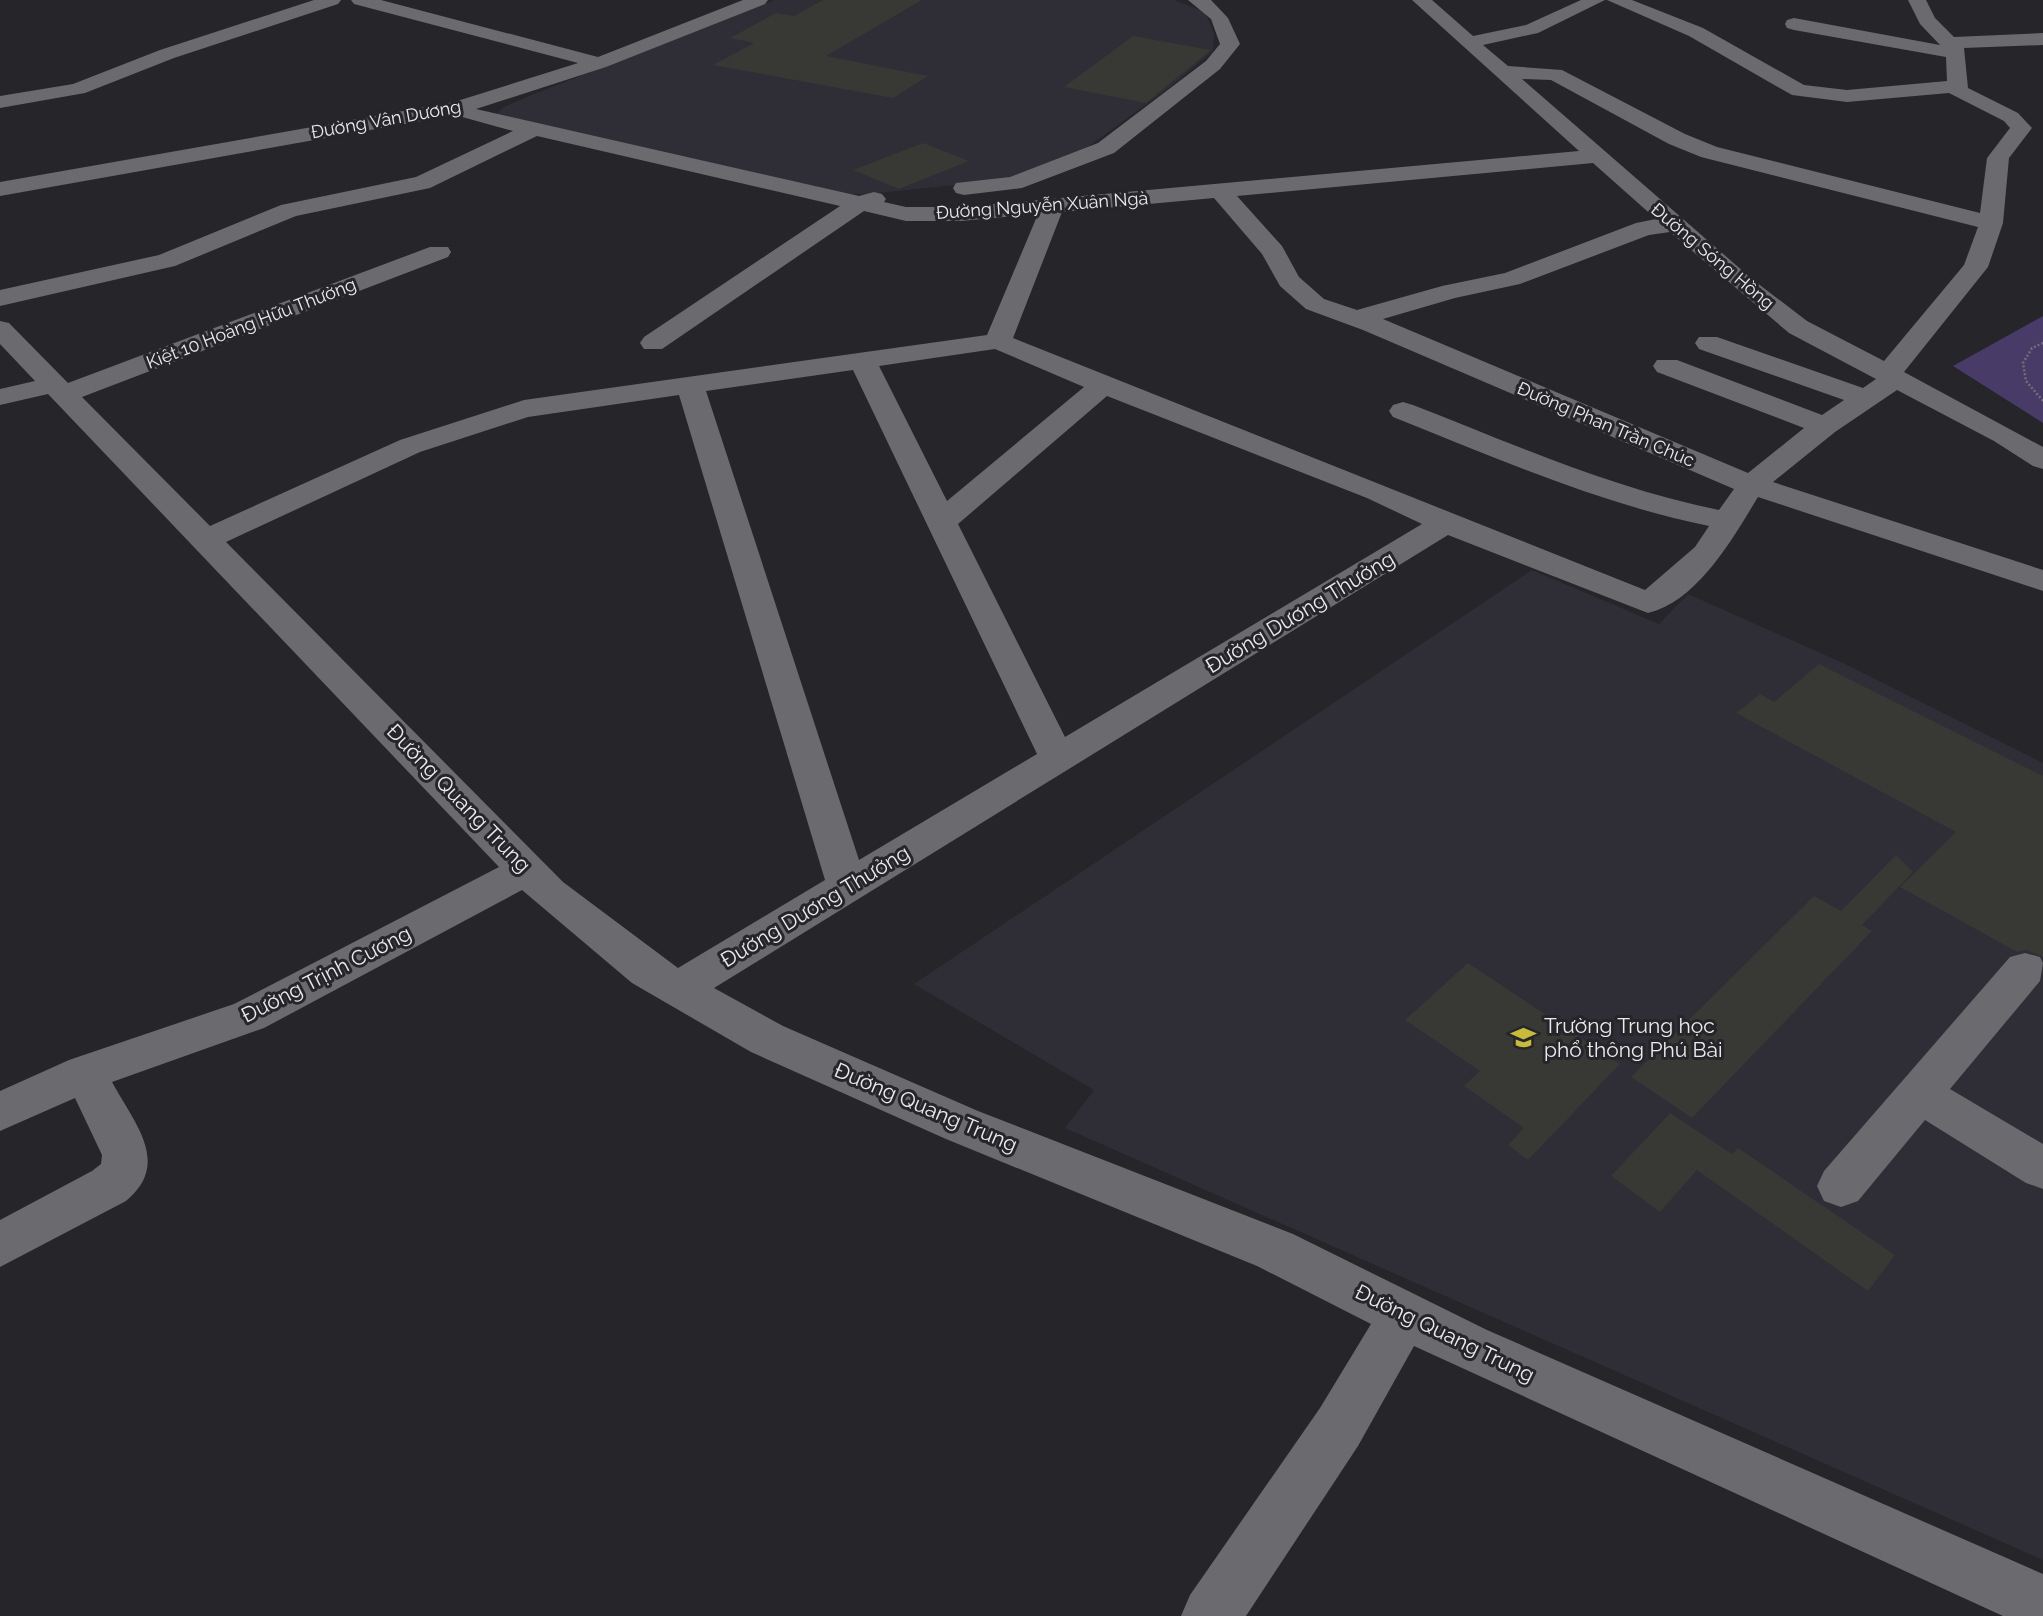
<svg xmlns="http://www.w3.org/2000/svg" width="2043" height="1616" font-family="Raleway,sans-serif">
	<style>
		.built { fill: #2f2d36 }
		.green { fill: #483b68 }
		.building { fill: #383834 }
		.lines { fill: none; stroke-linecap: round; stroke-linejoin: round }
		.path { stroke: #706f73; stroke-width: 2.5; stroke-dasharray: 2 2; stroke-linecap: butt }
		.minor { fill: #6b6a6e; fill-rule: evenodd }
		.labels { text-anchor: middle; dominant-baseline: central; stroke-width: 6; stroke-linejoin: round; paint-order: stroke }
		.far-street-label { font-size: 18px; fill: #eae9ec; stroke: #262529 }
		.street-label { font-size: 21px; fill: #eae9ec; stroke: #262529 }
		.poi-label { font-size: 21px; fill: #eae9ec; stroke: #262529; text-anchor: start }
	</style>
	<rect width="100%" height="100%" fill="#262529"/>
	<path class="built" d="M774 0H1174L1205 12 1214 33 1213 51 1170 87 1074 157 1012 179 869 194H848L496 115 504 107 529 96Z
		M1532 570 1659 624 1688 594 1843 663 2043 763V1560L1065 1128 1094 1090 914 984Z"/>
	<path class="green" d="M2043 316V423L1953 366Z"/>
	<path class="building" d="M823 0H922L826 56 928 76 893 98 713 65 754 43 730 38 776 13 794 16Z
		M1133 36 1211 50 1146 103 1064 87Z
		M923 143 969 161 899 189 853 170Z
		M1819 664 2043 776V957L2026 950 2017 952 1900 887 1956 832 1736 713 1760 694 1774 702Z
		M1896 855 1913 872 1862 925 1872 931 1692 1118 1631 1077 1814 896 1841 911Z
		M1468 963 1620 1064 1528 1160 1508 1145 1524 1128 1464 1086 1480 1071 1405 1020Z
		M1670 1113 1732 1154 1738 1148 1895 1255 1868 1291 1697 1170 1660 1212 1611 1176Z"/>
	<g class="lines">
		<path class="path" d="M2043 343 2032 348 2023 363 2026 381 2043 401"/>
		<path class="minor" d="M314 0H341L338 4 174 58 85 93 0 108V96L73 84 160 50Z
			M351 0H381L598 57 743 0H768L765 4 606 67 476 109 859 196 874 192 882 194 886 199 884 202 906 207H961L1579 151 1412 0H1432L1473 36 1526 25 1581 0H1605L1538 33 1483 45 1508 66 1562 70 1685 134 1717 147 1980 213 1987 158 2010 128 2004 121 1949 93 1847 102 1792 95 1689 36 1607 0H1632L1703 28 1804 85 1847 90 1947 81 1946 57 1794 30 1787 28 1785 24 1787 20 1794 18 1940 45 1920 24 1908 0H1926L1935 18 1954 37 2043 33V45L1964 48 1968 88 2018 113 2032 128 2009 158 2003 223 1988 267 1904 372 2043 447V469L2033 466 1994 441 1897 390 1835 432 1773 482 2043 570V591L1758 497C1733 538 1698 601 1648 613L1448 535 714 988 783 1026 978 1111 1293 1234 1487 1330 2043 1574V1616H2003L1414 1346 1358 1446 1246 1616H1181L1190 1595 1320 1408 1371 1324 1257 1266 946 1139 751 1052 632 983 522 890 264 1028 112 1082C134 1123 172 1163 126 1201L0 1267V1220L92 1171 101 1164 102 1155 75 1098 0 1131V1091L69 1060 234 1004 499 867 48 394 0 405V389L35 381 0 344V321L9 323 68 383 430 247H448L451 252 448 257 82 397 210 526 400 440 524 400 987 335 1038 214 961 221H906L864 211 662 349H644L640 343 644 337 840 206 537 136 430 188 296 216 175 266 0 306V290L159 255 281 205 416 177 513 131 455 115 0 196V182L454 102 578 63 354 4ZM1522 79 1551 80 1669 144 1701 157 1978 227 1964 265 1884 361 1807 321 1752 279ZM1593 163 1656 219 1636 223 1505 273 1442 286 1357 310 1324 299 1299 277 1282 246 1237 196ZM1214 198 1262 254 1280 286 1306 309 1363 330 1734 489 1719 510C1614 489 1513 444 1413 405L1403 402 1393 405 1389 411 1393 417C1496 458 1600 504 1709 526L1695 547 1645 590 1013 338 1062 212ZM1670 232 1789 333 1876 379 1863 388 1717 337H1699L1695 343 1699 349 1844 400 1822 415 1677 360H1657L1653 366 1657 372 1804 428 1748 473 1383 319 1455 298 1520 284 1649 235ZM995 349 1084 387 947 501 879 366ZM853 370 1037 754 859 860 706 391ZM679 395 825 880 678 968 563 882 226 542 420 452 528 417ZM1107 396 1367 498 1422 524 1065 737 958 524Z
			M1188 0H1211L1228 18 1240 44 1220 69 1114 153 1022 188 964 195 956 193 953 188 956 183 1010 177 1098 143 1206 61 1220 44 1211 19Z
			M2025 953 2040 957 2043 963 2040 981 1950 1089 2043 1144V1189L2026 1183 1925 1120 1858 1201 1841 1207 1824 1201 1817 1186 1824 1171 2010 957Z"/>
	</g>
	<defs>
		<symbol id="school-bare" viewBox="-9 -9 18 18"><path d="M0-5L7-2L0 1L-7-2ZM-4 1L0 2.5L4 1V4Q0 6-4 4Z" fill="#c7bb3b" stroke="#262529" stroke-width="2.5" paint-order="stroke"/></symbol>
	</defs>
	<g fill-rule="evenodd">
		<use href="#school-bare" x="1506" y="1020" width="35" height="35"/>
	</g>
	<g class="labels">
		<g class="far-street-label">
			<text transform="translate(386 119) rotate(-10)">Đường Vân Dương</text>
			<text transform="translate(1042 205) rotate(-4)">Đường Nguyễn Xuân Ngà</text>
			<text transform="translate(1713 256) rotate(40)">Đường Sóng Hồng</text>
			<text transform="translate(251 323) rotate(-21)">Kiệt 10 Hoàng Hữu Thường</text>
			<text transform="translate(1606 424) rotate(23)">Đường Phan Trần Chúc</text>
		</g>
		<g class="street-label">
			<text transform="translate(1300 612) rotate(-31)">Đường Dương Thưởng</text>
			<text transform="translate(459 798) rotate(46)">Đường Quang Trung</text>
			<text transform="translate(815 906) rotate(-31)">Đường Dương Thưởng</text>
			<text transform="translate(326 974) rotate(-27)">Đường Trịnh Cương</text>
			<text transform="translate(926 1107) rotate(23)">Đường Quang Trung</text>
			<text transform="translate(1445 1333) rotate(26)">Đường Quang Trung</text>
		</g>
		<g class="poi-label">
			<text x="1544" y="1025">Trường Trung học<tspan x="1544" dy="24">phổ thông Phú Bài</tspan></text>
		</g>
	</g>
</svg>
